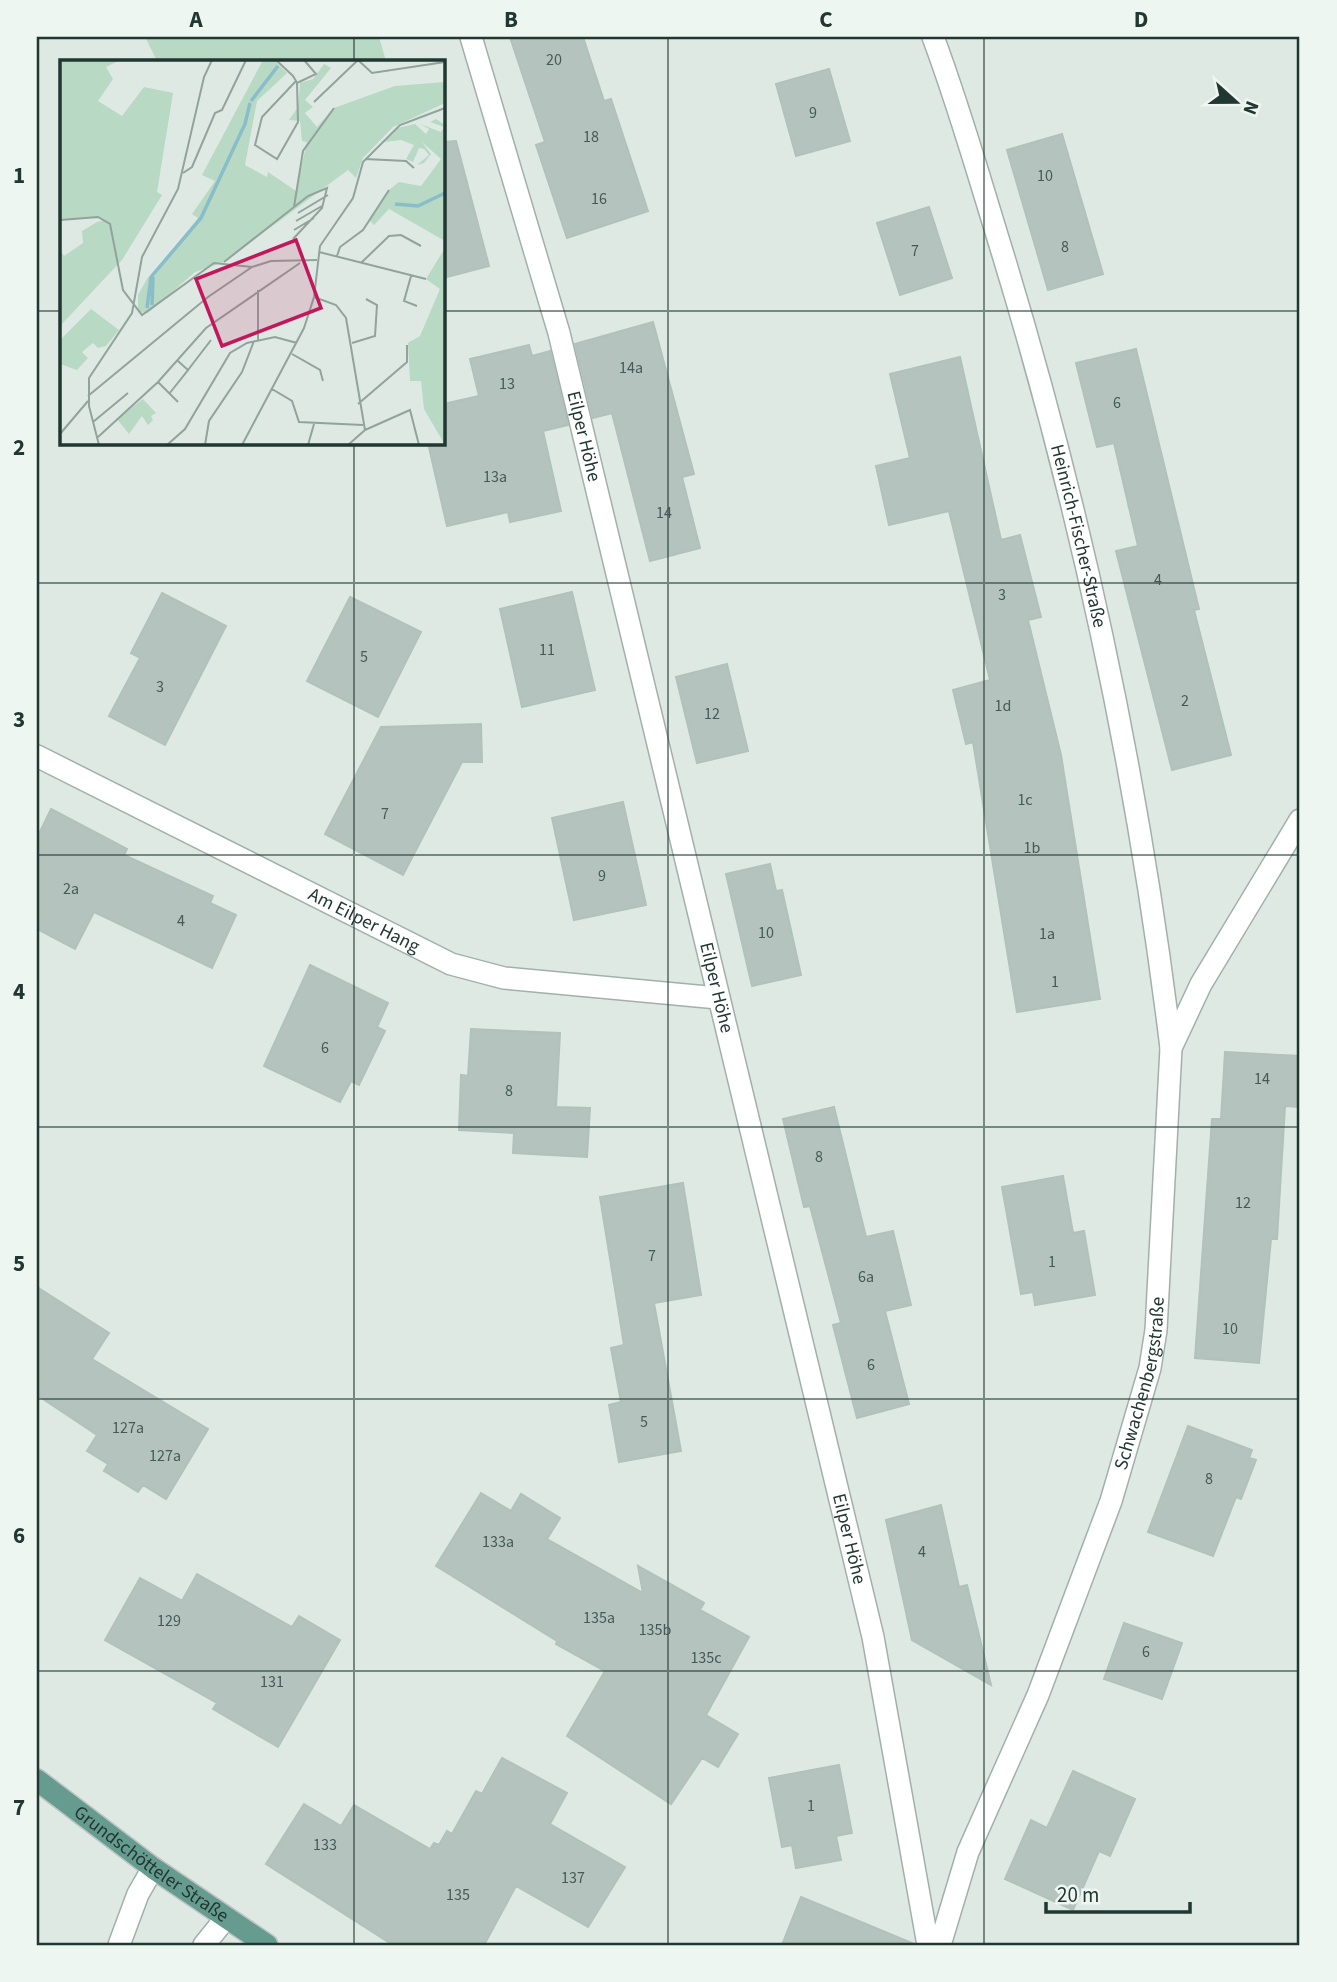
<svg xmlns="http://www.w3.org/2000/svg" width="1337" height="1982" font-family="'Source Sans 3',sans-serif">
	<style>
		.green { fill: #b8d9c3 }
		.building { fill: #b4c3be; stroke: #b1c1bc; stroke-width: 2 }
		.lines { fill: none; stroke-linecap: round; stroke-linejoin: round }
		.street-casing { stroke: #a2b0ab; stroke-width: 24 }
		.primary-casing { stroke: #bcc3c2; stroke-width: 24 }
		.street { stroke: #fff; stroke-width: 21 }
		.primary { stroke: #669b90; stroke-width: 21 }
		.grid { fill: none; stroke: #213732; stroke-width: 2; stroke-opacity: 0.55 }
		.labels { text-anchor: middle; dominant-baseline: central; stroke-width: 6; stroke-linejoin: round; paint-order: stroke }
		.number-label { font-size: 16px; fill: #465a55 }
		.street-label { font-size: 19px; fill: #213732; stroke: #eef6f2 }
		.inset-river { fill: none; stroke: #8abdca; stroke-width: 3.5 }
		.inset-road { fill: none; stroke: #92a29d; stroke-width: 2 }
		.view { fill: #c2185b; fill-opacity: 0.15; stroke: #c2185b; stroke-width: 3.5 }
		.inset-edge { fill: none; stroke: #213732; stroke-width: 3.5 }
		.neatline { fill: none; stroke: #213732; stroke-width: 2.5 }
		.grid-label { font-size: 23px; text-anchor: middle; font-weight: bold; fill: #213732 }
	</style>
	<rect width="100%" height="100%" fill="#dee9e4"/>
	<path class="green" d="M145 37H379L386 61H157Z"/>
	<path class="building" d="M510 37H583L604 101 611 99 648 211 567 238 536 145 545 142Z
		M829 69 850 141 796 156 776 84Z
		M1062 134 1103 274 1048 290 1007 150Z
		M456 141 489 266 443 278V142Z
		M929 207 952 278 900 295 877 223Z
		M653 322 694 474 682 477 700 548 650 561 612 413 593 418 575 344Z
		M529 345 532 356 550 351 568 425 543 431 561 511 510 522 508 512 447 526 428 443H443V404L479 396 470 359Z
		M1136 349 1199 609 1194 610 1231 755 1172 770 1116 551 1138 546 1114 443 1097 447 1076 363Z
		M960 357 1001 540 1020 535 1041 617 1028 620 1061 755 1100 999 1017 1012 973 742 966 744 953 690 990 680 949 511 889 525 876 466 910 458 890 374Z
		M572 592 595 690 522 707 500 609Z
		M162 593 226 626 165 745 109 716 140 658 131 653Z
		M350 597 421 632 378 717 307 681Z
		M727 664 748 751 697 763 676 677Z
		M481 724 482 762H462L403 875 325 834 381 727Z
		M623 802 646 905 574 920 552 818Z
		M51 809 127 849 124 855 213 896 210 903 236 915 212 968 94 912 75 949 37 929V838Z
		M770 864 776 891 782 890 801 975 752 986 726 874Z
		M310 965 388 1003 377 1027 385 1031 359 1085 351 1081 340 1102 264 1066Z
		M471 1029 560 1033 556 1107 590 1108 587 1157 513 1153 514 1133 459 1130 461 1075 468 1076Z
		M1225 1052 1300 1056V1107L1285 1106 1277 1239H1271L1259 1363 1195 1358 1212 1119H1221Z
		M834 1107 866 1237 893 1231 911 1305 885 1311 909 1404 857 1418 833 1325 841 1323 810 1206 804 1207 783 1119Z
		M1063 1176 1073 1233 1084 1231 1095 1295 1035 1305 1033 1292 1021 1294 1002 1187Z
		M683 1183 701 1295 654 1303 681 1451 619 1462 609 1405 621 1402 611 1348 624 1345 600 1197Z
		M37 1287 109 1333 92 1359 208 1429 166 1499 143 1485 138 1492 104 1471 108 1464 87 1451 97 1435 37 1395Z
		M1188 1426 1252 1450 1249 1458 1256 1460 1241 1499 1236 1497 1213 1556 1148 1532Z
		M481 1493 511 1511 521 1494 560 1518 547 1539 643 1593 638 1566 704 1603 700 1610 749 1637 706 1715 738 1734 718 1767 702 1758 671 1804 567 1736 605 1671 556 1644 557 1641 436 1566Z
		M941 1505 959 1587 967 1585 991 1685 912 1640 886 1520Z
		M197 1574 292 1627 299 1616 340 1640 278 1747 213 1709 217 1703 105 1640 140 1578 182 1601Z
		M1124 1623 1182 1643 1162 1699 1104 1679Z
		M502 1758 567 1793 550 1824 625 1867 588 1927 516 1886 484 1945H393L266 1864 304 1804 341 1826 354 1805 430 1849 434 1843 439 1845 447 1831 452 1834 476 1791 482 1794Z
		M839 1765 852 1833 836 1836 841 1860 796 1868 792 1845 782 1847 769 1778Z
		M1073 1771 1135 1799 1110 1856 1099 1851 1073 1910 1005 1879 1031 1820 1047 1828Z
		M801 1897 914 1944V1945H782Z"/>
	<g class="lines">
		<defs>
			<g id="street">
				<path id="s1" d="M471 37 559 333 873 1637 928 1945"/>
				<path id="s2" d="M933 37C959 106 979 177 1001 248 1081 509 1138 777 1171 1048"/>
				<path id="s3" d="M37 756 451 964 504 978 718 998"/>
				<path d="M119 1945 138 1894 153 1868"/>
				<path d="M204 1945 225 1919"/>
				<path id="s4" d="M940 1945 968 1852 1038 1695 1111 1501 1150 1368 1156 1330 1171 1048 1201 984 1300 820"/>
			</g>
			<g id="primary">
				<path id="s5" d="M37 1780 153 1868 267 1945"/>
			</g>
		</defs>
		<use href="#street" class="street-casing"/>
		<use href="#primary" class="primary-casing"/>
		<use href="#street" class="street"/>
		<use href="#primary" class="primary"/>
	</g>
	<path class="grid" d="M354 37V61M668 37V1945M984 37V1945M37 311H61M443 311H1300M354 443V1945M37 583H1300M37 855H1300M37 1127H1300M37 1399H1300M37 1671H1300"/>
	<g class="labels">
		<g class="number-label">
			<text x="554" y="60">20</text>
			<text x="813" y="113">9</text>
			<text x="591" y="137">18</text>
			<text x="1045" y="176">10</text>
			<text x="599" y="199">16</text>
			<text x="1065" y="247">8</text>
			<text x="915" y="251">7</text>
			<text x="631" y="368">14a</text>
			<text x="507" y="384">13</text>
			<text x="1117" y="403">6</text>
			<text x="495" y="477">13a</text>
			<text x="664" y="513">14</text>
			<text x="1158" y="580">4</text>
			<text x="1002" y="595">3</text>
			<text x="547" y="650">11</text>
			<text x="364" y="657">5</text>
			<text x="160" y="687">3</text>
			<text x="1185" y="701">2</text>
			<text x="1003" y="706">1d</text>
			<text x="712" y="714">12</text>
			<text x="1025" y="800">1c</text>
			<text x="385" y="814">7</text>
			<text x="1032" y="848">1b</text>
			<text x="602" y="876">9</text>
			<text x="71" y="889">2a</text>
			<text x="181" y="921">4</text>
			<text x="766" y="933">10</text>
			<text x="1047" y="934">1a</text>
			<text x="1055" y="982">1</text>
			<text x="325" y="1048">6</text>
			<text x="1262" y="1079">14</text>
			<text x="509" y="1091">8</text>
			<text x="819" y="1157">8</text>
			<text x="1243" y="1203">12</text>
			<text x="652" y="1256">7</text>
			<text x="1052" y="1262">1</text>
			<text x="866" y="1277">6a</text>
			<text x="1230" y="1329">10</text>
			<text x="871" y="1365">6</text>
			<text x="644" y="1422">5</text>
			<text x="128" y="1428">127a</text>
			<text x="165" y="1456">127a</text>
			<text x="1209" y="1479">8</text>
			<text x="498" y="1542">133a</text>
			<text x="922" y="1552">4</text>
			<text x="599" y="1618">135a</text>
			<text x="169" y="1621">129</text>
			<text x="655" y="1630">135b</text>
			<text x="1146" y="1652">6</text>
			<text x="706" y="1658">135c</text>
			<text x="272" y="1682">131</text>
			<text x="811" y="1806">1</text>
			<text x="325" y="1845">133</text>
			<text x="573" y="1878">137</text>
			<text x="458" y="1895">135</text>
		</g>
		<g class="street-label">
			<text stroke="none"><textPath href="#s1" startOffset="415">Eilper Höhe</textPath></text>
			<text stroke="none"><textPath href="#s2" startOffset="520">Heinrich-Fischer-Straße</textPath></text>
			<text stroke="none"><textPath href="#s3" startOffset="366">Am Eilper Hang</textPath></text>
			<text stroke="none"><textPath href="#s1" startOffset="982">Eilper Höhe</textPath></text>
			<text stroke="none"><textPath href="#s4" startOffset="598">Schwachenbergstraße</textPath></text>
			<text stroke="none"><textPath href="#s1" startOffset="1549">Eilper Höhe</textPath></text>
			<text stroke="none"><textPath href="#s5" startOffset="142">Grundschötteler Straße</textPath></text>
		</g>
	</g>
	<g transform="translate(60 60)">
		<rect width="385" height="385" fill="#dee9e4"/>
		<path d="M0 0H60L46 7 53 19 38 41 62 56 84 27 113 33 97 132 102 135 62 200 0 266V190L4 196 23 183 22 171 37 162 44 160 54 170 42 158 0 159ZM203 0H214L227 13 197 41 185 105 207 117 208 112 236 131 247 82 242 81 240 61 229 60 238 47 240 23 253 19 264 4 271 8 245 40 253 47 245 53 257 67 274 48 335 26 385 22V43L333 67 303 98 296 118 288 110 164 202 135 212 88 253 78 252V235L88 217H94L138 158 132 154 155 121 142 115ZM376 59 385 65V181L329 149 314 165 310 161 329 130 339 122 361 126 381 99 362 82 371 94 364 103 357 105 369 95 364 89 359 88 353 102 346 99 354 85 341 80 324 82 338 68 355 64 366 74 369 69 360 64 381 72 384 67 370 62ZM385 188V385L364 349 361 321H350L348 283 360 276 380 229 366 219ZM31 249 59 270 46 286 38 288 33 283 22 292 28 298 17 310 0 304V280ZM83 339 96 353 91 356 93 360 88 365 82 356 69 374 57 359Z" fill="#b8d9c3"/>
		<path class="inset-river" d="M191 41 218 6M335 144 358 146 385 133M92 245 93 217M87 248 91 217 141 158 185 64 190 43"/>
		<path class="inset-road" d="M216 0 233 16 236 21 237 23 238 62 217 99 195 85 202 57 236 21M298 0 312 13 385 2M237 23 256 14 244 0M254 42 298 0M305 99 346 101 354 108M123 113 132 107 155 53 162 50 186 0M234 147 243 91 274 48M238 153 268 135M0 160 38 157 50 164 63 230 82 255 154 203 192 207 211 201 257 200M236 161 262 146M234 170 254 158M259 192 366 219M277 196 280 187 303 170 329 130M164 202 248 136 267 128 262 148 233 179M301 203 329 176 341 175 361 186M351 216 344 241 357 246M254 237 276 245 286 258 305 370M198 280V230M292 283 315 276 317 245 306 239M232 294 260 310 263 321M128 310 151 280M98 322 118 342M212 329 232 341 239 362 303 365M109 334 128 310 118 301M28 336 148 237 192 207M298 344 347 302V285M33 362 68 333M305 370 350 350 359 385M0 374 28 341M38 377 98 322 146 268 240 203M39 385 29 346V318L72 253 82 197 118 129 144 17 152 0M107 385 125 369 170 293 187 283 215 277 237 283M145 385 149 361 182 312 194 281M182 385 244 268 254 237 260 186 293 138 303 102 340 65 385 48M248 385 254 364M288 385 305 370"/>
		<path class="view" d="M236 180 261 248 162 286 136 219Z"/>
		<rect width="385" height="385" class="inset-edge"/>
	</g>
	<rect width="1337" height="1982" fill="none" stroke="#eef6f2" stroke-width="77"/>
	<g transform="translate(1236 102) rotate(111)" stroke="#eef6f2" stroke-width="5" paint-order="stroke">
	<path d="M0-5L12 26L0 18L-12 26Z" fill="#213732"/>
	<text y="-10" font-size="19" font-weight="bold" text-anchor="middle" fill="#213732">N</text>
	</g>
	<path d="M1046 1902v10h144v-10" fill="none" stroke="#213732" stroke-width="3.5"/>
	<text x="1057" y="1902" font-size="21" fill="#213732" stroke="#eef6f2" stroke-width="5" paint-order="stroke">20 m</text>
	<rect x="38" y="38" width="1260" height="1906" class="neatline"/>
	<g class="grid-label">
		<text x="196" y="27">A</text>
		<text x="511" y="27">B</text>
		<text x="826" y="27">C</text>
		<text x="1141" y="27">D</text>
		<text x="19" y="183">1</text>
		<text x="19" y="455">2</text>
		<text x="19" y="727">3</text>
		<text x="19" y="999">4</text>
		<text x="19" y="1271">5</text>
		<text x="19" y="1543">6</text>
		<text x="19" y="1815">7</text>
	</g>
</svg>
